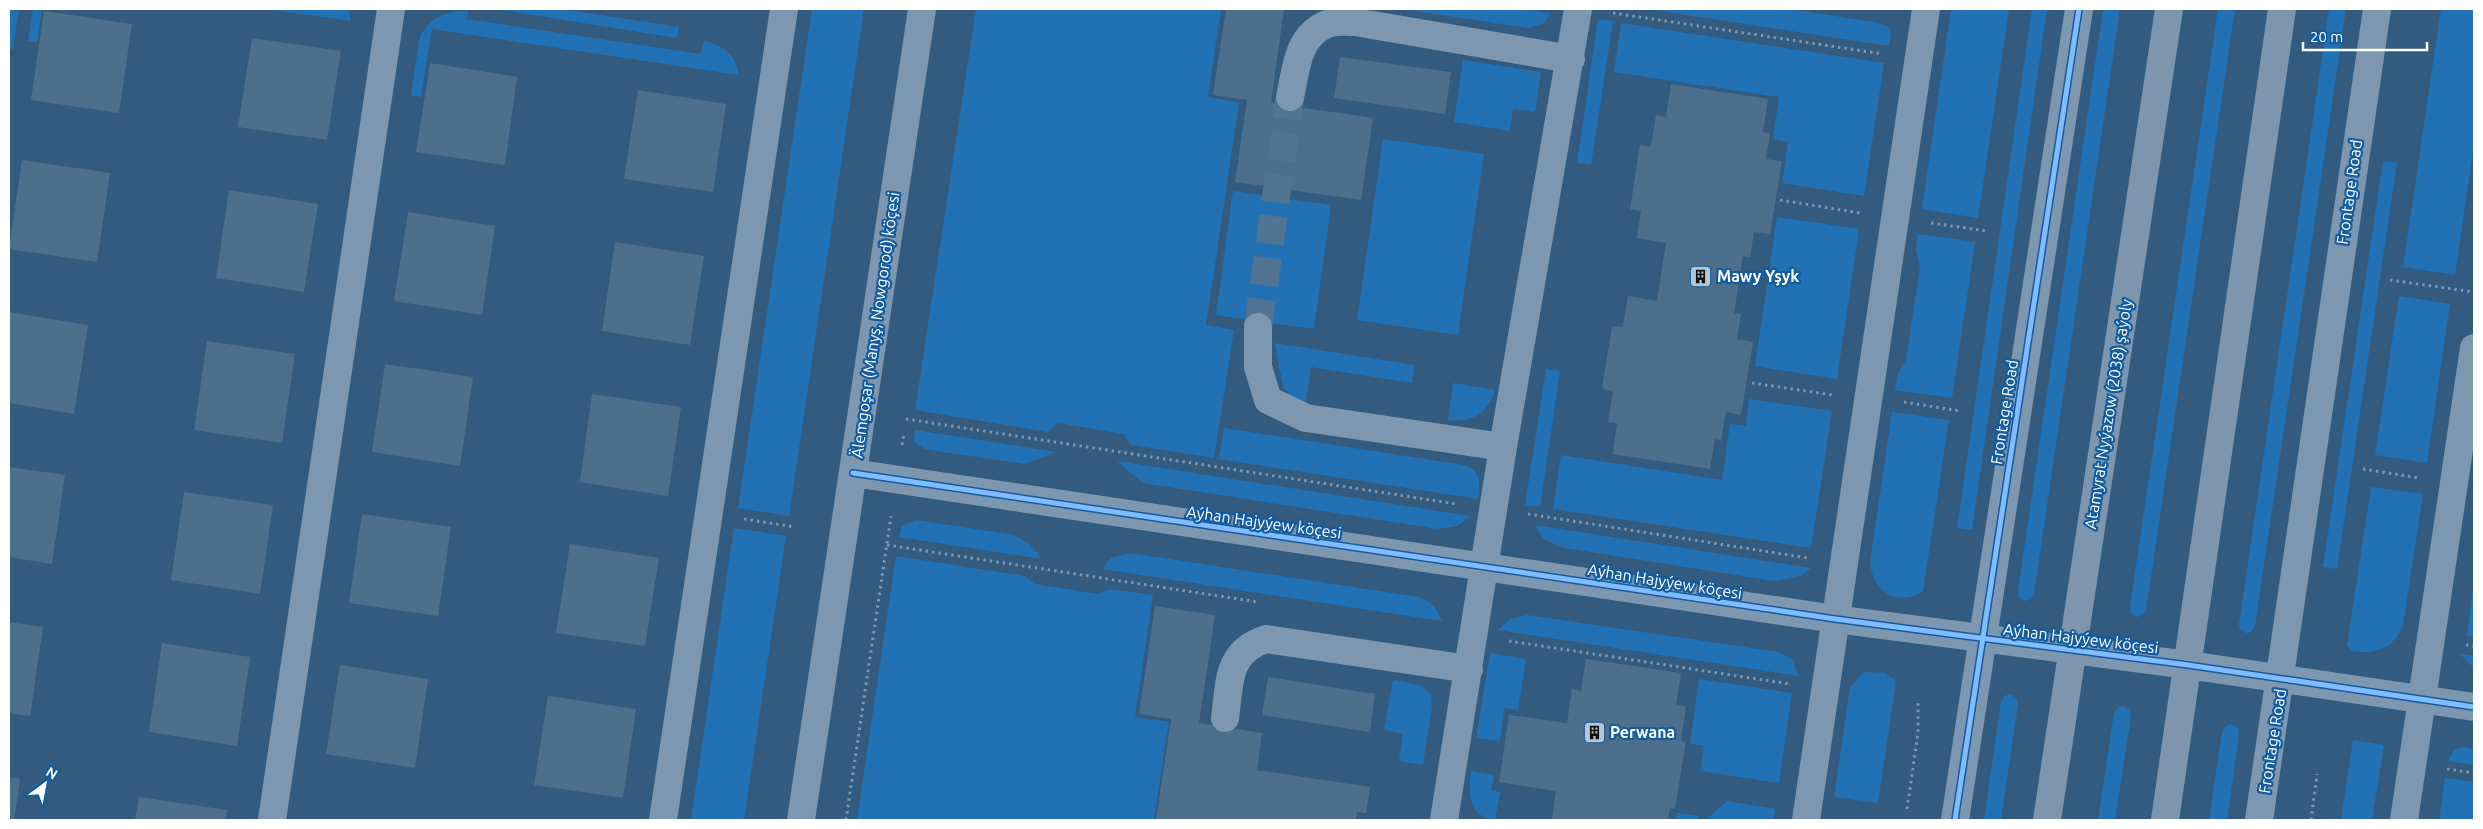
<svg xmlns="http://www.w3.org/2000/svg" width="2483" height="829" font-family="Ubuntu,sans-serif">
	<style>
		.green { fill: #2371b5 }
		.building { fill: #4e6f8c }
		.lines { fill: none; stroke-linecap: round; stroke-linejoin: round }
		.minor-tunnel { stroke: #517492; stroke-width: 28; stroke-dasharray: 28 14; stroke-linecap: butt }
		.path { stroke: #7d97b0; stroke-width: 3; stroke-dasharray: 2.5 4; stroke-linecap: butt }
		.minor { stroke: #7d97b0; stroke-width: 28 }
		.major { stroke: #7d96ae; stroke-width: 28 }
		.cycleway-casing { stroke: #125c9f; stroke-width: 8 }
		.cycleway { stroke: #80bcff; stroke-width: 5 }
		.labels { text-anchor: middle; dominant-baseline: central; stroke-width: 4.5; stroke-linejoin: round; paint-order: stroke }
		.street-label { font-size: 16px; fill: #fff; stroke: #125c9f }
		.poi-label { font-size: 16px; font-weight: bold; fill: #fff; stroke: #125c9f; text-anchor: start }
	</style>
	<rect width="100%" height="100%" fill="#325b7f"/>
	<path class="green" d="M9 9H19L13 49H9Z
		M33 9H42L37 42 28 41Z
		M266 9H348L351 21Z
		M496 9H561L679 27 677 38Z
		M812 9H864L789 516 738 508Z
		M976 9H1221L1208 97 1239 103 1206 325 1234 330 1214 458 1131 445 1124 434 1058 423 1048 432 915 410Z
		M1403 9H1525L1550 13 1544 23 1528 28Z
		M1648 9H1790L1879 23 1888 27 1891 31 1889 46Z
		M1951 9H2009L1978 218 1922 209Z
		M2032 9H2047L1972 530 1957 528Z
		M2103 9H2120L2034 594 2031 599 2025 601 2019 598 2018 591Z
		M2218 9H2235L2146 610 2143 615 2137 617 2131 613 2130 607Z
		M2329 9H2346L2255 626 2251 632 2246 633 2240 630 2239 624Z
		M2441 9H2474V145L2455 275 2403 267Z
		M459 11H468L467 19 701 54 704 41C723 45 736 54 739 75L432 29 421 97 411 95 420 36C429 21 441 13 459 11Z
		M1598 19 1613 21 1591 165 1577 163Z
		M1621 23 1884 63 1864 196 1782 183 1788 142 1773 139 1779 97 1614 72Z
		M1463 60 1541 72 1535 112 1513 109 1510 131 1454 122Z
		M1383 139 1484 154 1458 335 1357 320Z
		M2383 161 2397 163 2337 569 2323 567Z
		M1233 191 1331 205 1314 329 1216 315Z
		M1777 217 1859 229 1837 379 1755 366Z
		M1918 234 1975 242 1952 398 1895 390 1897 376 1906 360 1920 267 1916 249Z
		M2399 296 2450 304 2427 463 2375 455Z
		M1275 343 1414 365 1412 383 1311 367 1306 402 1291 396 1283 387Z
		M1546 369 1560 371 1540 507 1525 505Z
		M1453 383 1495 390C1488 414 1471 423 1448 420Z
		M1749 399 1832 411 1811 548 1553 509 1561 455 1722 480 1730 424 1746 426Z
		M1892 412 1949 420 1923 591C1896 608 1873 591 1870 562Z
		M1224 428 1464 465C1482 471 1480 482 1478 499L1219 459Z
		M915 430 1057 452 1024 464 936 451 925 449 914 442Z
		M1117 461 1470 516 1457 526 1438 529 1143 483Z
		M2371 487 2423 494 2403 625C2394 648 2376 655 2352 651L2347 645Z
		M916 520 1014 535 1030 544 1042 559 899 537 902 526Z
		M1535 525 1811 568 1800 576 1774 581 1559 547 1543 538Z
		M734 528 786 536 744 820H691Z
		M1125 554H1137L1418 597C1431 601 1437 608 1442 621L1102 569 1111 558Z
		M896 556 1024 576 1035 584 1098 594 1111 589 1153 595 1135 717 1169 722 1154 820H857Z
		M2474 581V637L2467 636Z
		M1527 615 1779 652 1792 659 1799 676 1498 630 1510 619Z
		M1490 653 1526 659 1518 710 1504 708 1500 741 1476 738Z
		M2460 654 2474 656V668Z
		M1864 672 1885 673 1896 681 1878 803 1834 797 1850 687Z
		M1699 679 1792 693 1779 783 1700 771 1704 746 1690 744Z
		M1393 680 1419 685 1431 694 1432 707 1423 765 1399 761 1403 734 1384 730Z
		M2011 694 2016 698 2018 704 2001 820H1984L2001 701 2004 696Z
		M2123 706 2129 709 2131 716 2115 820H2098L2114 713 2117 708Z
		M2232 724 2238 728 2239 734 2227 820H2209L2222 732 2226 726Z
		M2353 740 2384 745 2372 820H2341Z
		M2462 747 2474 749V765L2448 761 2454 750Z
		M1471 771 1494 775 1491 790 1500 792 1495 820C1468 817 1468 792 1471 771Z
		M2445 778 2474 782V820H2439Z
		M1727 801 1775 809 1773 820H1706Z
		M1677 813 1699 816 1698 820H1676Z"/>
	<path class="building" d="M1226 9H1284L1271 103 1373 118 1361 200 1235 182 1247 100 1213 95Z
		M44 11 132 24 119 113 31 100Z
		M252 38 341 51 327 140 238 127Z
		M1340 57 1451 72 1445 114 1334 98Z
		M430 63 517 77 505 165 416 152Z
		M1671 84 1768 99 1763 132 1770 133 1766 159 1782 161 1770 234 1754 232 1750 257 1743 256 1734 313 1741 314 1737 339 1753 342 1741 415 1726 412 1721 440 1715 439 1710 469 1613 454 1617 423 1608 422 1613 391 1602 389 1612 326 1623 327 1628 296 1657 301 1666 243 1637 238 1641 211 1630 209 1640 145 1651 147 1656 115 1666 117Z
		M638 90 726 104 713 192 624 179Z
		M22 160 110 173 97 262 9 249Z
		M229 190 318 204 304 292 216 278Z
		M408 212 495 226 482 315 394 301Z
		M615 242 704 256 690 345 602 331Z
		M9 312 88 325 74 414 9 403Z
		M207 341 295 354 282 443 194 430Z
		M385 364 473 377 460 466 372 452Z
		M592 394 681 407 668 496 580 482Z
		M9 467 65 475 52 564 9 557Z
		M184 492 273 505 260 594 171 580Z
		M362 514 451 527 438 616 349 603Z
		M570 544 659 558 645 646 556 633Z
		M1155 606 1215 615 1199 723 1262 733 1257 770 1370 787 1366 813 1357 812 1356 820H1156L1171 719 1139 714Z
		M9 622 43 627 30 716 9 713Z
		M162 643 250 657 237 746 149 732Z
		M1586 659 1681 673 1676 705 1686 706 1681 741 1686 742 1675 809 1670 808 1668 820H1552L1556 791 1499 782 1509 715 1567 723 1572 689 1581 691Z
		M340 665 428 679 415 768 326 754Z
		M1268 677 1375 694 1370 732 1262 715Z
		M548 696 636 709 623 798 534 785Z
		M9 777 20 779 14 820H9Z
		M139 797 227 810 226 820H135Z"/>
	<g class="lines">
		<path class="minor-tunnel" d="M1258 327 1290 97"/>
		<path class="path" d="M1613 13 1883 54
			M1780 200 1860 213
			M1931 223 1987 231
			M2390 280 2474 292
			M1752 383 1833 395
			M1904 402 1960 411
			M906 419 1457 504
			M902 445 904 433
			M2363 469 2419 478
			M1528 514 1808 558
			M744 519 795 527
			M887 545 1258 602
			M1509 641 1790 684
			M2466 645 2474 646
			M2447 769 2474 773
			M1907 809 1918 733V701
			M846 820 891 516
			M2311 820 2317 774"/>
		<path class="minor" d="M1290 97C1296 70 1297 36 1327 24 1335 21 1346 22 1355 22L1571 59
			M1258 327V367L1268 400 1306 418 1503 447
			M853 473 1835 619 2188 665 2474 707
			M1225 718C1230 683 1226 652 1266 639L1469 669
			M272 820 391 9
			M663 820 784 9
			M801 820 922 9
			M1444 820 1503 447 1578 9
			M1806 820 1926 9
			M1955 820 2079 9
			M2259 820 2377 9
			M2404 820 2474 348"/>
		<path class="major" d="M2047 820 2169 9
			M2165 820 2282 9"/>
		<defs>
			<path id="cycleway" d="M853 473 1835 619 2188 665 2474 707
				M1955 820 2079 9"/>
		</defs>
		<use href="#cycleway" class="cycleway-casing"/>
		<use href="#cycleway" class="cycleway"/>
	</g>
	<defs>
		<symbol id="building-square" viewBox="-11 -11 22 22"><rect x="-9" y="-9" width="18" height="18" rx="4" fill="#b7c6d2" stroke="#125c9f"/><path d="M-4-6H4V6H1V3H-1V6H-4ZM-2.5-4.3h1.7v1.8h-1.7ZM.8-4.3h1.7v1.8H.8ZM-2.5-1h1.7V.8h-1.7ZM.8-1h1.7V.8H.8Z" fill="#111"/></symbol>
	</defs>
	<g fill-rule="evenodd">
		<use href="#building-square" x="1688" y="264" width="25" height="25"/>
		<use href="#building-square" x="1582" y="720" width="25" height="25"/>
	</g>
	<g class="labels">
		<g class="street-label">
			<text transform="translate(2349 192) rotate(-82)">Frontage Road</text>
			<text transform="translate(875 325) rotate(-82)">Älemgoşar (Manyş, Nowgorod) köçesi</text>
			<text transform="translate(2004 412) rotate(-81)">Frontage Road</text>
			<text transform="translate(2108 414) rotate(-81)">Atamyrat Nyýazow (2038) şaýoly</text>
			<text transform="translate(1264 522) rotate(8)">Aýhan Hajyýew köçesi</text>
			<text transform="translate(1665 581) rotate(9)">Aýhan Hajyýew köçesi</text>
			<text transform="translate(2081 638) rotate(7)">Aýhan Hajyýew köçesi</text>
			<text transform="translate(2272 741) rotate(-81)">Frontage Road</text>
		</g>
		<g class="poi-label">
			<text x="1717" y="276">Mawy Yşyk</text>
			<text x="1610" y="732">Perwana</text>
		</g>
	</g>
	<rect width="2483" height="829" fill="none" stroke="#ffffff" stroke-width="20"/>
	<g transform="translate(45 784) rotate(32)" stroke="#125c9f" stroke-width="4" paint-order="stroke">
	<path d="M0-4L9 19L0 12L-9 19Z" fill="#ffffff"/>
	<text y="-8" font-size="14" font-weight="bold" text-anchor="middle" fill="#ffffff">N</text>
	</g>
	<path d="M2303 42v8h124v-8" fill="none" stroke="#ffffff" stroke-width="2.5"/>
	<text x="2310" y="42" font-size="15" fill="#ffffff" stroke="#125c9f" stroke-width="4" paint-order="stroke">20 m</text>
</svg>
